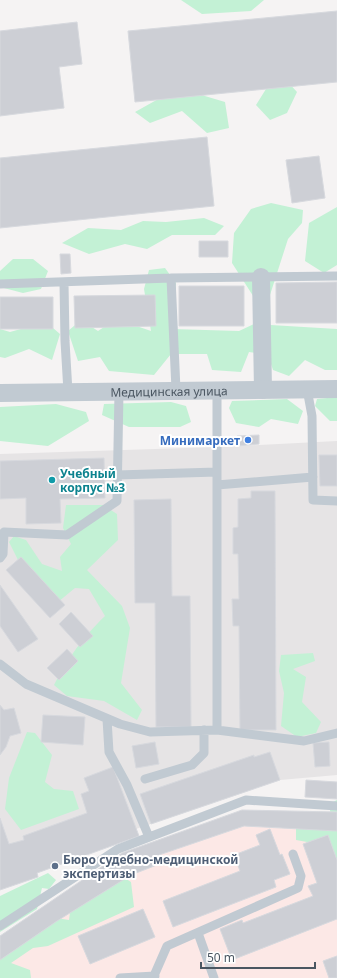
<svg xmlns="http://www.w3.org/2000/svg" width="337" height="978" font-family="'Noto Sans',sans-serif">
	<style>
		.education { fill: #e6e4e5 }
		.medical { fill: #fce8e6 }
		.green { fill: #c3f1d5 }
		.building { fill: #cdcfd5; stroke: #d7d9de }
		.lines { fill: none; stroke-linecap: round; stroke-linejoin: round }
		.lane { stroke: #c1cad2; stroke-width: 9 }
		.street { stroke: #c1cad2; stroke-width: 18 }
		.shop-dot { fill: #3f7fe0; stroke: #fff; stroke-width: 1.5 }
		.culture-dot { fill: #0f9aa8; stroke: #fff; stroke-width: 1.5 }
		.service-dot { fill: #5c6f8a; stroke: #fff; stroke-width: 1.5 }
		.labels { text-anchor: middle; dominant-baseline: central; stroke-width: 4; stroke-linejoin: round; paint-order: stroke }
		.street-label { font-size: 12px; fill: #4a5661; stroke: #fff }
		.shop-label { font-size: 12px; font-weight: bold; fill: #366cbe; stroke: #fff; text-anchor: end }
		.culture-label { font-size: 12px; font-weight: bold; fill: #0d838f; stroke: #fff; text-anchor: start }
		.service-label { font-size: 12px; font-weight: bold; fill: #4e5e75; stroke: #fff; text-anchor: start }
	</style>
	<rect width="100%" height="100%" fill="#f5f3f3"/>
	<path class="education" d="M337 441V775L280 780 136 829 0 890V454L217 447Z"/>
	<path class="medical" d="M244 826 337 831V978H0V960L57 921 131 875 162 863 159 855Z"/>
	<path class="green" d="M181 0H264L251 11 202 14Z
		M286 80 297 92 287 113 270 120 256 105 271 81Z
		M178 88 225 102 229 128 207 133 182 111 150 123 135 112Z
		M271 203 303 210 302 223 288 239 270 295 257 302 232 263 234 233 251 209Z
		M337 207V265L324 273 305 261 309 223Z
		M204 218 224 226 215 235H172L147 249 125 244 89 254 62 243 88 228 121 230 143 221 166 222Z
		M13 259H33L48 271 41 289 23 293 0 287V271Z
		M165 268 176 283 172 329 239 331 254 324 337 329V370H325L305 360 289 376 273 370 268 355 249 352 241 372 212 370 207 354H171L154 375 109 371 100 357 78 361 68 331 81 320 98 331 116 319 151 331 144 289 149 270Z
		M46 322 60 334 52 360 29 349 5 358 0 357V329L10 332Z
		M337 397V421H330L315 406 317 399Z
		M287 399 303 411 298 424 271 419 259 427 236 423 229 408 232 401Z
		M171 402 186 406 191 422 180 427H129L102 415 104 404Z
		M56 404 86 412 89 421 48 446 0 441V407Z
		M66 505H103L117 514 118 540 87 570 122 606 130 628 121 683 142 710 137 720 104 701 67 696 54 685C69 657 82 638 105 616L89 589 75 588 58 602 26 576 9 542 14 536 26 540 42 564 62 571 60 557 71 544 63 528Z
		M313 653 315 661 293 669 306 677 302 702 321 722 316 733 297 737 281 726 284 693 279 671 281 655Z
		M27 732 35 733 52 755 45 782 54 789 73 791 79 809 21 830 5 809 9 778Z
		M337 800V882L324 845 296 840V824L332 823 329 804Z
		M112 870 131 882 134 907 48 946 33 948 11 963 30 970 31 978H0V948L44 916 69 920 72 897Z
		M48 873 56 880 49 889 42 888 37 909 0 932V896Z"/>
	<path class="building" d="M337 11V82L135 102 128 31Z
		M77 22 82 64 59 67 64 108 0 116V31Z
		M207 137 214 206 0 228V158Z
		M319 156 325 198 292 203 286 160Z
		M199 241H228V257H199Z
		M60 254H70L71 273 61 274Z
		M337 282V323H276V283Z
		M179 286H244V326H179Z
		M155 295 156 326 75 328 74 296Z
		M0 297H53V329H0Z
		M259 435V444L237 446V436Z
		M319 455H337V486H320Z
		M104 458 105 498 60 499 61 523 26 524V498L0 499V461Z
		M251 491H275L276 730H240L239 626H233L232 599H239L238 554H233V528L238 527V499L251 498Z
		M171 499 172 596H190L191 727H156L155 603H135L134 500Z
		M21 557 65 605 50 618 6 570Z
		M0 585 38 639 18 652 0 626Z
		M71 612 93 636 80 647 59 624Z
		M67 649 78 661 59 680 47 668Z
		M0 705 4 710 14 708 21 733 10 736 6 747 0 755Z
		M43 715 85 717 83 745 41 742Z
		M155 742 159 764 136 768 132 746Z
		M329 742 330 766 315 767 313 743Z
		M270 752 280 780 151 824 140 794 254 755V757Z
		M113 767 139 836 37 873 38 877 0 890V818L9 844 24 840 23 836 87 813 81 794 89 791 84 778Z
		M306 780 337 782V799L305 797Z
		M242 810 337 812V831L244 826 159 855 162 863 131 875 57 921 0 960V936L122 853Z
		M270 829 280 855 282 854 290 874 274 880 276 887 173 927 163 901 240 871 234 855 260 845 256 835Z
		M328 835 337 860V919L232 960 220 929 242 920 243 923 313 896 308 886 317 883 303 844Z
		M143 909 155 937 90 964 78 936Z
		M337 956V978H329L323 961Z"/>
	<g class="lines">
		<path class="lane" d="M64 283 65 341 68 392
			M0 284 171 278
			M307 389 312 416 313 500 337 501
			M176 390 171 278 337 276
			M117 475 217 472
			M217 485 313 477
			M0 558 3 554 4 532 67 535 117 501 119 392
			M0 664 26 684 120 724 150 732 217 730 304 741 337 733
			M107 719 109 752 127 785 149 837
			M217 730V390
			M145 779 192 765 204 753V730
			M0 926 118 849 246 800 337 806
			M198 933 214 978
			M120 978 155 976
			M153 978 167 946 298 888 301 876 293 854"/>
		<g class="street">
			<path d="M261 277 263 390"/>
			<path id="s1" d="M0 393 337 389"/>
		</g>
	</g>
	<circle class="shop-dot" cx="248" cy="440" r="4"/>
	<circle class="culture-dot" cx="52" cy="480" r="4"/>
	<circle class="service-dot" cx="55" cy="866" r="4"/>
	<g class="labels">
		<g class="street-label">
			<text stroke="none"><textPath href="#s1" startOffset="169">Медицинская улица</textPath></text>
		</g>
		<g class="shop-label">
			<text x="240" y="440">Минимаркет</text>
		</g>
		<g class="culture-label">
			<text x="60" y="473">Учебный<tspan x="60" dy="14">корпус №3</tspan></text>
		</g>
		<g class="service-label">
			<text x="63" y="859">Бюро судебно-медицинской<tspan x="63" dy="14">экспертизы</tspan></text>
		</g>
	</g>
	<path d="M201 962v6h114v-6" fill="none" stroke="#4a5661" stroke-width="2"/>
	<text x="207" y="962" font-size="12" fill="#4a5661" stroke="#ffffff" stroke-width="3" paint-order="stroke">50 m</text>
</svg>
